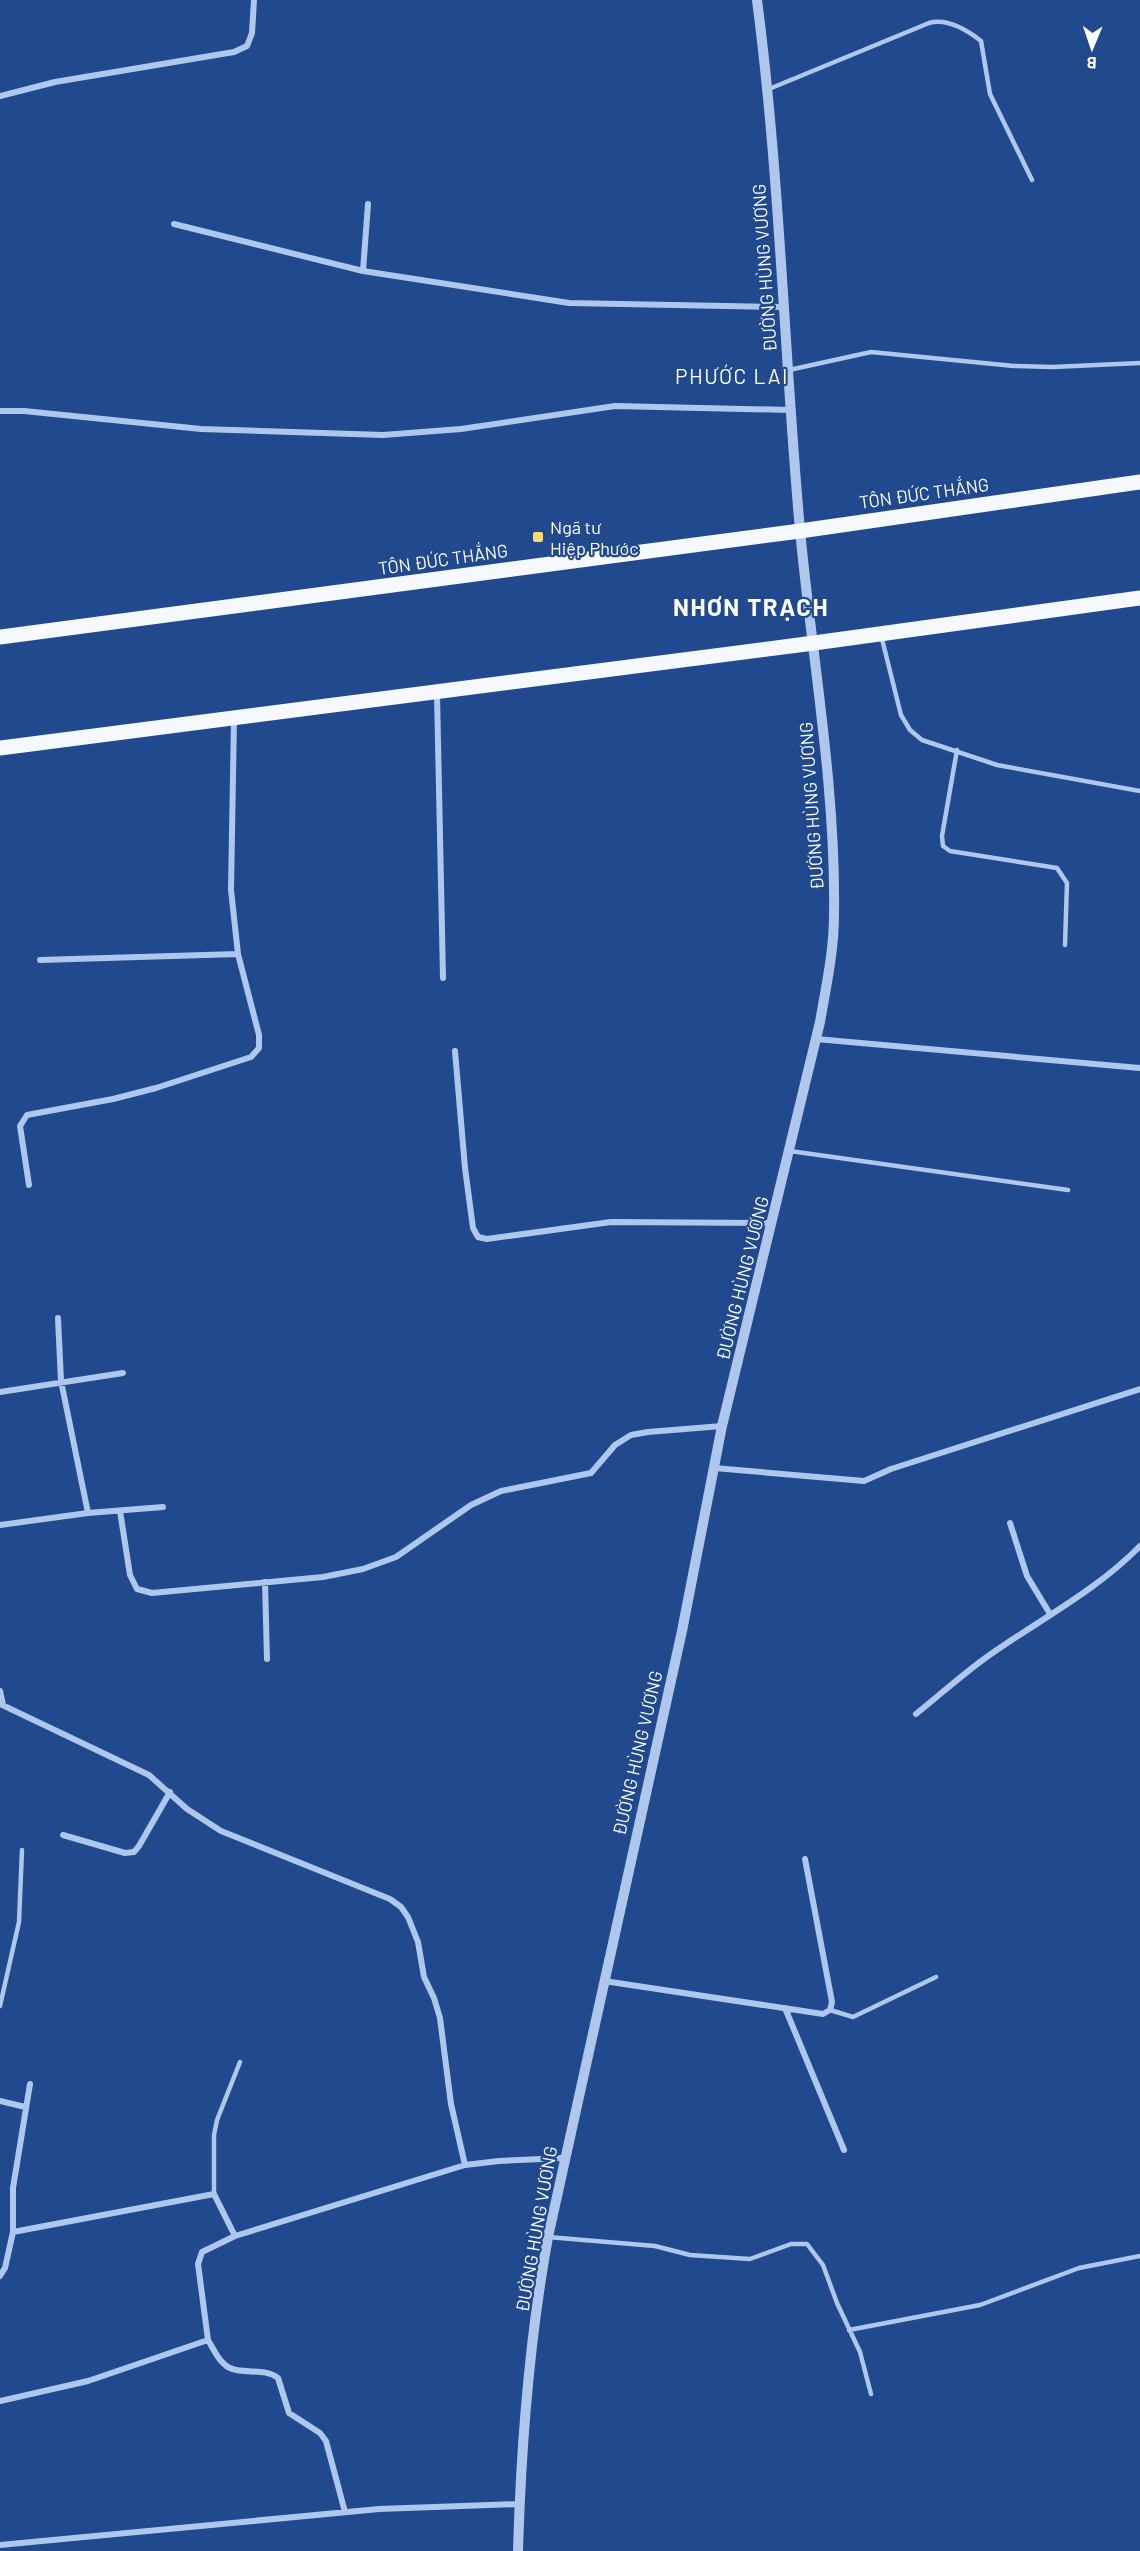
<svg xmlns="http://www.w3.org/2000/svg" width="1140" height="2551" font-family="Barlow,sans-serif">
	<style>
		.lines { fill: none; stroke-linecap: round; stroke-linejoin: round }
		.service { stroke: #afc7ec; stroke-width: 4.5 }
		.minor { stroke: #afc7ec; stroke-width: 6 }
		.tertiary { stroke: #afc7ec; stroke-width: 10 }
		.primary { stroke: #f5f8ff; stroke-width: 15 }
		.poi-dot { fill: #f9db70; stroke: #20498e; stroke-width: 2 }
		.labels { text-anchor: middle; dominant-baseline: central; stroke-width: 4.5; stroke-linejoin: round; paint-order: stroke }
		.street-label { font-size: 18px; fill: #fff; stroke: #20498e }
		.poi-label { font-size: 18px; fill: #fff; stroke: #20498e; text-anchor: start }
		.quarter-label { font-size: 21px; letter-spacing: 1.5px; fill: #fff; stroke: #20498e }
		.district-label { font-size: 24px; font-weight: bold; letter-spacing: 1.5px; fill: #fff; stroke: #20498e }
	</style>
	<rect width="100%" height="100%" fill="#20498e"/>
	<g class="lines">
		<path class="service" d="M769 89 929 23C947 18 967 30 981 41L990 94 1032 180
			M789 370 871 352 1014 366 1053 367 1140 363
			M881 635 901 715 910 730 922 740 997 765 1140 791
			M957 750 942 836 943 846 950 851 1057 868 1067 883 1065 945
			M790 1151 1068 1190
			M0 2006 19 1922 22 1850
			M830 2010 853 2017 936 1977
			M214 2194V2135L217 2120 240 2062
			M548 2237 655 2246 690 2255 750 2259 791 2244H807L823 2265 837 2303 860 2352 871 2394
			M849 2330 980 2305 1079 2268 1140 2256"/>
		<path class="minor" d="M0 96 55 82 234 52 247 46 252 33 254 0
			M174 224 363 271 569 303 782 307
			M363 271 368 204
			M0 411H24L201 429 383 435 461 429 615 406 791 410
			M437 694 443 978
			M40 960 238 954
			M816 1039 1140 1068
			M455 1051 465 1168 473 1228 478 1237 487 1239 611 1222 772 1223
			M29 1185 20 1126 27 1115 113 1099 156 1088 251 1057 259 1048V1035L238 954 231 890 234 719
			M58 1318 61 1381 88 1513
			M0 1392 123 1373
			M714 1468 864 1481 891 1469 1140 1389
			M120 1511 130 1575 137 1589 152 1593 323 1577 363 1569 396 1557 471 1505 501 1491 591 1473 615 1445 631 1435 648 1432 722 1426
			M1010 1523 1027 1576 1050 1614
			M0 1525 88 1513 163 1507
			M265 1582 267 1659
			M0 1691 3 1705
			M0 1704 149 1775 187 1809 221 1831 390 1899 401 1907 408 1917 418 1942 424 1977 434 1998 440 2018 451 2104 465 2165
			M916 1714C941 1694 965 1672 991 1654 1041 1619 1097 1590 1140 1546
			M63 1835 125 1853 134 1852 139 1846 170 1792
			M604 1981 823 2014 830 2010 832 2002 805 1859
			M785 2008 844 2150
			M0 2101 25 2107
			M13 2232V2188L30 2084
			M0 2276 5 2268 13 2232 214 2194 235 2236
			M208 2340C213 2348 217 2358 224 2364 238 2377 263 2366 278 2378L289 2413 320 2433 326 2441 345 2512
			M0 2401 88 2381 208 2340 198 2264 202 2252 235 2236 465 2165 499 2161 564 2158
			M0 2545 379 2509 519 2504"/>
		<path class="tertiary" d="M518 2551C521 2446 529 2341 548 2237L682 1631 722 1426 820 1022C826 987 834 951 834 915 836 786 812 658 800 530 784 353 780 176 757 0"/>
		<path class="primary" d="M0 637 800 531 1140 482
			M0 748 814 643 1140 598"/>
	</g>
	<rect class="poi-dot" x="532" y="531" width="12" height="12" rx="3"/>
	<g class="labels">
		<g class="street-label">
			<text transform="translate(764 268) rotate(-94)">ĐƯỜNG HÙNG VƯƠNG</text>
			<text transform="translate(924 493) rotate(-8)">TÔN ĐỨC THẮNG</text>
			<text transform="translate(443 559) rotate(-8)">TÔN ĐỨC THẮNG</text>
			<text transform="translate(811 806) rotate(-94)">ĐƯỜNG HÙNG VƯƠNG</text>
			<text transform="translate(742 1278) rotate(-76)">ĐƯỜNG HÙNG VƯƠNG</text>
			<text transform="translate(637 1753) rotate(-77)">ĐƯỜNG HÙNG VƯƠNG</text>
			<text transform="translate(536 2229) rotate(-80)">ĐƯỜNG HÙNG VƯƠNG</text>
		</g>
		<g class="poi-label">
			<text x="550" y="527">Ngã tư<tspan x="550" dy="21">Hiệp Phước</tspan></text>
		</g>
		<g class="quarter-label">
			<text x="732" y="375">PHƯỚC LAI</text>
		</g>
		<g class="district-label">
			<text x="751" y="606">NHƠN TRẠCH</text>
		</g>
	</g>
	<g transform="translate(1092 48) rotate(182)" stroke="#20498e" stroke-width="4.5" paint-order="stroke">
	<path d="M0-4.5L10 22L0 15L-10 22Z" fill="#ffffff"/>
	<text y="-9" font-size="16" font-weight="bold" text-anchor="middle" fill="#ffffff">B</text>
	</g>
</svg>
